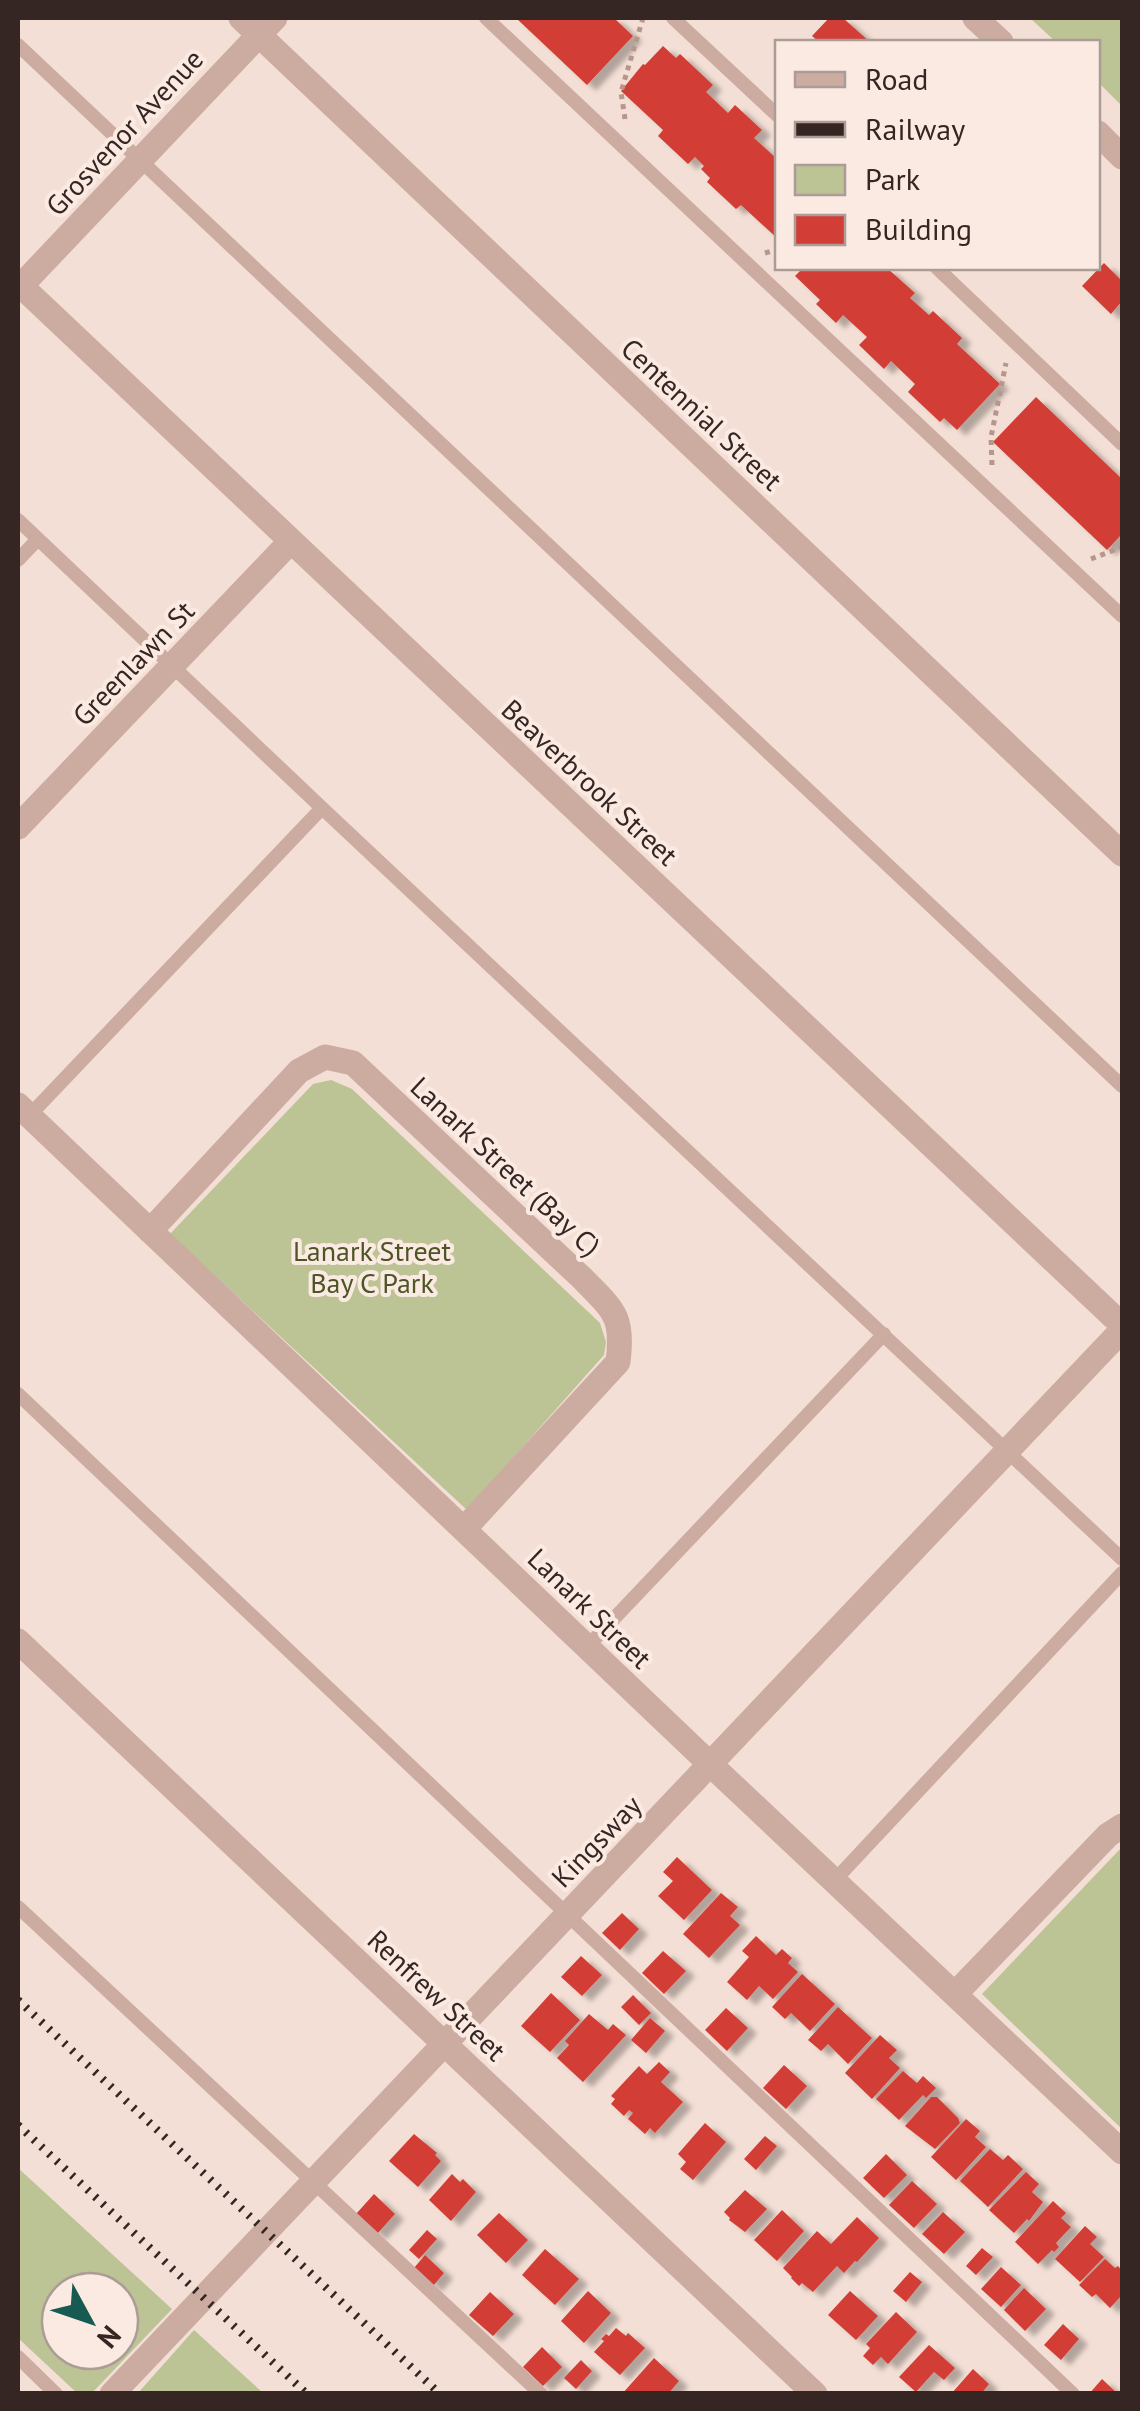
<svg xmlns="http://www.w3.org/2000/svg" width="1140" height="2411" font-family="'PT Sans',sans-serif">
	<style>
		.green { fill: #bcc394; fill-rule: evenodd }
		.building { fill: #d23e35; filter: url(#shadow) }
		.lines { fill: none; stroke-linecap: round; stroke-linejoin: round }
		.path { stroke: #b7968b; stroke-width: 5; stroke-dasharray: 5 5; stroke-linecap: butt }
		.lane { stroke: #ccaca1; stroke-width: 14 }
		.street { stroke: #ccaca1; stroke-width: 25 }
		.rail { stroke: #352624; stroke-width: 8; stroke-dasharray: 2.5 8; stroke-linecap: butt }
		.labels { text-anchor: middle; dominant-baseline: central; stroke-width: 8; stroke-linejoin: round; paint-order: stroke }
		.street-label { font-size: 28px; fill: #352624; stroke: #fbeae2 }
		.park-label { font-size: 28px; fill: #4d5526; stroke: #fbeae2 }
	</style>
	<defs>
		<filter id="shadow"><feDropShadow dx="9" dy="5.5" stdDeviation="2.5" flood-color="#0004"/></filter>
	</defs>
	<rect width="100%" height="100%" fill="#f3dfd5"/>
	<path class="green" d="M1030 18H1122V106L1098 82V42H1056Z
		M331 1080 352 1089 600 1323 606 1342 604 1355 467 1510 170 1234 313 1084Z
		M1122 1847V2129L982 1994Z
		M18 2168 172 2309 92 2393H77L18 2338ZM120 2291V2351H60V2291Z
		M194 2330 263 2393H138Z"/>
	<path class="building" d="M516 18H614L633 36 587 85Z
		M829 18H843L870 42H819L812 36Z
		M663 46 676 58 680 54 713 85 706 92 728 113 735 105 762 130 754 138 776 158 778 155V239L741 205 736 209 707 182 710 178 701 169 704 166 695 157 688 164 658 136 663 130 621 91 643 64 645 65Z
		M1104 263 1122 281V301L1111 314 1082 286Z
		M803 268H878L881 270 887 268 915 293 910 298 929 315 933 311 962 338 957 344 1000 384 957 430 944 418 940 422 908 392 915 384 891 361 884 369 859 345 867 337 843 315 836 323 816 304 820 300 795 276Z
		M1036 397 1122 479V534L1107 550 993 442Z
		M677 1857 712 1890 684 1920 658 1896 673 1881 663 1872Z
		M721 1893 738 1907 730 1916 740 1925 709 1958 683 1934Z
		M622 1913 639 1929 620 1950 602 1933Z
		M756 1936 776 1955 782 1949 792 1958 788 1963 798 1972 773 1999 759 1986 747 2000 727 1982 749 1957 742 1951Z
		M663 1951 686 1971 664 1994 642 1973Z
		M581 1956 602 1975 582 1996 561 1977Z
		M802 1974 835 2004 810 2031 791 2013 785 2019 772 2007Z
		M551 1993 580 2020 550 2052 521 2026Z
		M633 1995 651 2013 639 2025 621 2007Z
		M838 2007 872 2038 848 2064 828 2044 821 2051 808 2040Z
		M726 2008 748 2028 727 2051 705 2030Z
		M589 2014 608 2030 613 2024 626 2035 583 2082 557 2058 569 2045 565 2041Z
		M650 2018 665 2031 646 2053 631 2040Z
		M880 2035 897 2050 889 2058 900 2068 872 2099 845 2073Z
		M659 2062 670 2072 661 2082 683 2102 655 2133 650 2128 645 2134 628 2119 633 2113 629 2110 624 2116 611 2104 615 2099 611 2096 639 2066 647 2074Z
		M784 2065 807 2086 786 2109 763 2088Z
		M903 2071 917 2083 923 2076 936 2088 926 2098 923 2095 899 2120 876 2099Z
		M931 2097H937L958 2118 960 2123 935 2149 905 2126Z
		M966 2119 980 2131 975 2137 986 2147 956 2180 931 2157Z
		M705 2123 726 2142 693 2180 680 2169 686 2162 678 2154Z
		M414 2134 437 2153 435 2155 441 2161 418 2187 389 2161Z
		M765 2136 777 2146 756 2170 744 2159Z
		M990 2149 1003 2160 1008 2155 1023 2169 988 2207 960 2181Z
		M886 2154 907 2175 884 2198 863 2178Z
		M1026 2172 1039 2184 1032 2192 1043 2202 1029 2221 1027 2219 1014 2233 989 2210Z
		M452 2174 460 2182 463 2179 476 2192 451 2221 429 2200Z
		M912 2181 937 2204 914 2228 889 2205Z
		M745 2190 767 2209 745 2232 729 2220 730 2218 724 2212Z
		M374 2194 395 2214 377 2234 356 2214Z
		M1053 2201 1066 2213 1061 2218 1071 2227 1056 2243 1059 2247 1054 2252 1052 2250 1038 2264 1015 2242Z
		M782 2210 804 2231 777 2261 754 2240Z
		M943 2212 965 2232 944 2254 922 2234Z
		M499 2213 528 2240 506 2263 477 2235Z
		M857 2217 879 2238 857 2262 855 2261 844 2273 837 2266 813 2292 802 2283 799 2286 791 2278 792 2277 783 2268 817 2231 831 2244Z
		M1085 2226 1097 2237 1090 2244 1104 2257 1080 2282 1055 2259Z
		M427 2230 437 2239 419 2259 409 2250Z
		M982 2248 993 2257 976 2275 966 2266Z
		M545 2249 579 2279 555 2305 522 2275Z
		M425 2255 444 2273 433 2286 414 2268Z
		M1105 2259 1115 2268 1118 2266 1122 2271V2295L1110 2308 1096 2294 1092 2297 1079 2285Z
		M1001 2267 1021 2285 1001 2307 981 2289Z
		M910 2272 922 2282 906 2302 893 2291Z
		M1024 2288 1046 2309 1025 2331 1004 2310Z
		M588 2291 611 2313 584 2343 561 2321Z
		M850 2291 878 2316 856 2340 828 2315Z
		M490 2292 514 2314 493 2336 469 2315Z
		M896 2312 917 2332 888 2364 881 2357 873 2365 863 2356 870 2348 866 2344Z
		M1063 2324 1079 2339 1061 2360 1044 2345Z
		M616 2328 626 2336 628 2333 645 2348 620 2375 594 2352 604 2341 601 2339 606 2334 609 2336Z
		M929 2345 955 2368 944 2380 934 2372 916 2392 899 2377Z
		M542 2347 562 2367 543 2386 523 2367Z
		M654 2358 679 2381 668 2394H622Z
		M581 2360 592 2371 576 2389 564 2378Z
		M973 2369 989 2384 981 2394H951Z
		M1102 2379 1118 2394H1089Z"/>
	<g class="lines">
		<path class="path" d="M625 119 621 92 643 18
			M765 253 778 249
			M992 465 991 437 1006 363
			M1091 559 1122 547"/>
		<path class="lane" d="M486 18 1122 616
			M673 18 778 116
			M18 45 1122 1086
			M937 268 1122 444
			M18 520 322 808
			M18 560 38 539
			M29 1116 322 808 1122 1559
			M18 1394 1073 2394
			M587 1647 884 1334
			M834 1881 1122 1573
			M18 1907 541 2394
			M18 2357 56 2394"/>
		<path class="street" d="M241 18 1122 854
			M975 18 1001 42
			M1098 133 1122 157
			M18 283 1122 1325
			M18 289 275 18
			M18 827 291 541
			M18 1105 711 1765 1122 2152
			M150 1231 299 1071 325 1057 353 1063 582 1278C613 1310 624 1315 618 1362L464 1529
			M18 1641 815 2394
			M955 1994 1108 1835 1122 1826
			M112 2394 1122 1330"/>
		<path class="rail" d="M18 2000 440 2394
			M18 2125 307 2394"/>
	</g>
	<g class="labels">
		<g class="street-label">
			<text transform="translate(124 132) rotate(-47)">Grosvenor Avenue</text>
			<text transform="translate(702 414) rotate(43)">Centennial Street</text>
			<text transform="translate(133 663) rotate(-46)">Greenlawn St</text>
			<text transform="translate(590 782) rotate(43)">Beaverbrook Street</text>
			<text transform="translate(506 1166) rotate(43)">Lanark Street (Bay C)</text>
			<text transform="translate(590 1608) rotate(44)">Lanark Street</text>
			<text transform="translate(596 1841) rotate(-46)">Kingsway</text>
			<text transform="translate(437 1995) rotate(43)">Renfrew Street</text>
		</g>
		<g class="park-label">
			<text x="372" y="1250">Lanark Street<tspan x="372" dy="32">Bay C Park</tspan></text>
		</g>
	</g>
	<rect width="1140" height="2411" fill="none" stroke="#352624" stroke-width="40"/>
	<rect x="775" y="40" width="325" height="230" fill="#fbeae2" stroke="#ac9c96" stroke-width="2.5"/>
	<rect x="795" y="72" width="50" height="15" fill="#ccaca1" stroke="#ac9c96" stroke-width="2.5"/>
	<text x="865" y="90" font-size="30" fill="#352624">Road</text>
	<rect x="795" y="122" width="50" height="15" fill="#352624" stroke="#ac9c96" stroke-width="2.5"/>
	<text x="865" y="140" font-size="30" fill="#352624">Railway</text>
	<rect x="795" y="165" width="50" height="30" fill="#bcc394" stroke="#ac9c96" stroke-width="2.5"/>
	<text x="865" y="190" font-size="30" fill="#352624">Park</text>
	<rect x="795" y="215" width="50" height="30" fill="#d23e35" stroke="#ac9c96" stroke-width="2.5"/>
	<text x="865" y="240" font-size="30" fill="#352624">Building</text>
	<g transform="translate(90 2321) rotate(130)"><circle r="48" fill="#fbeae2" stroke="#ac9c96" stroke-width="2.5"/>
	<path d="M0-8L18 38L0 25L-18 38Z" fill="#165a52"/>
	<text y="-15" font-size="28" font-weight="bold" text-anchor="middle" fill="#352624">N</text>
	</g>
</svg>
